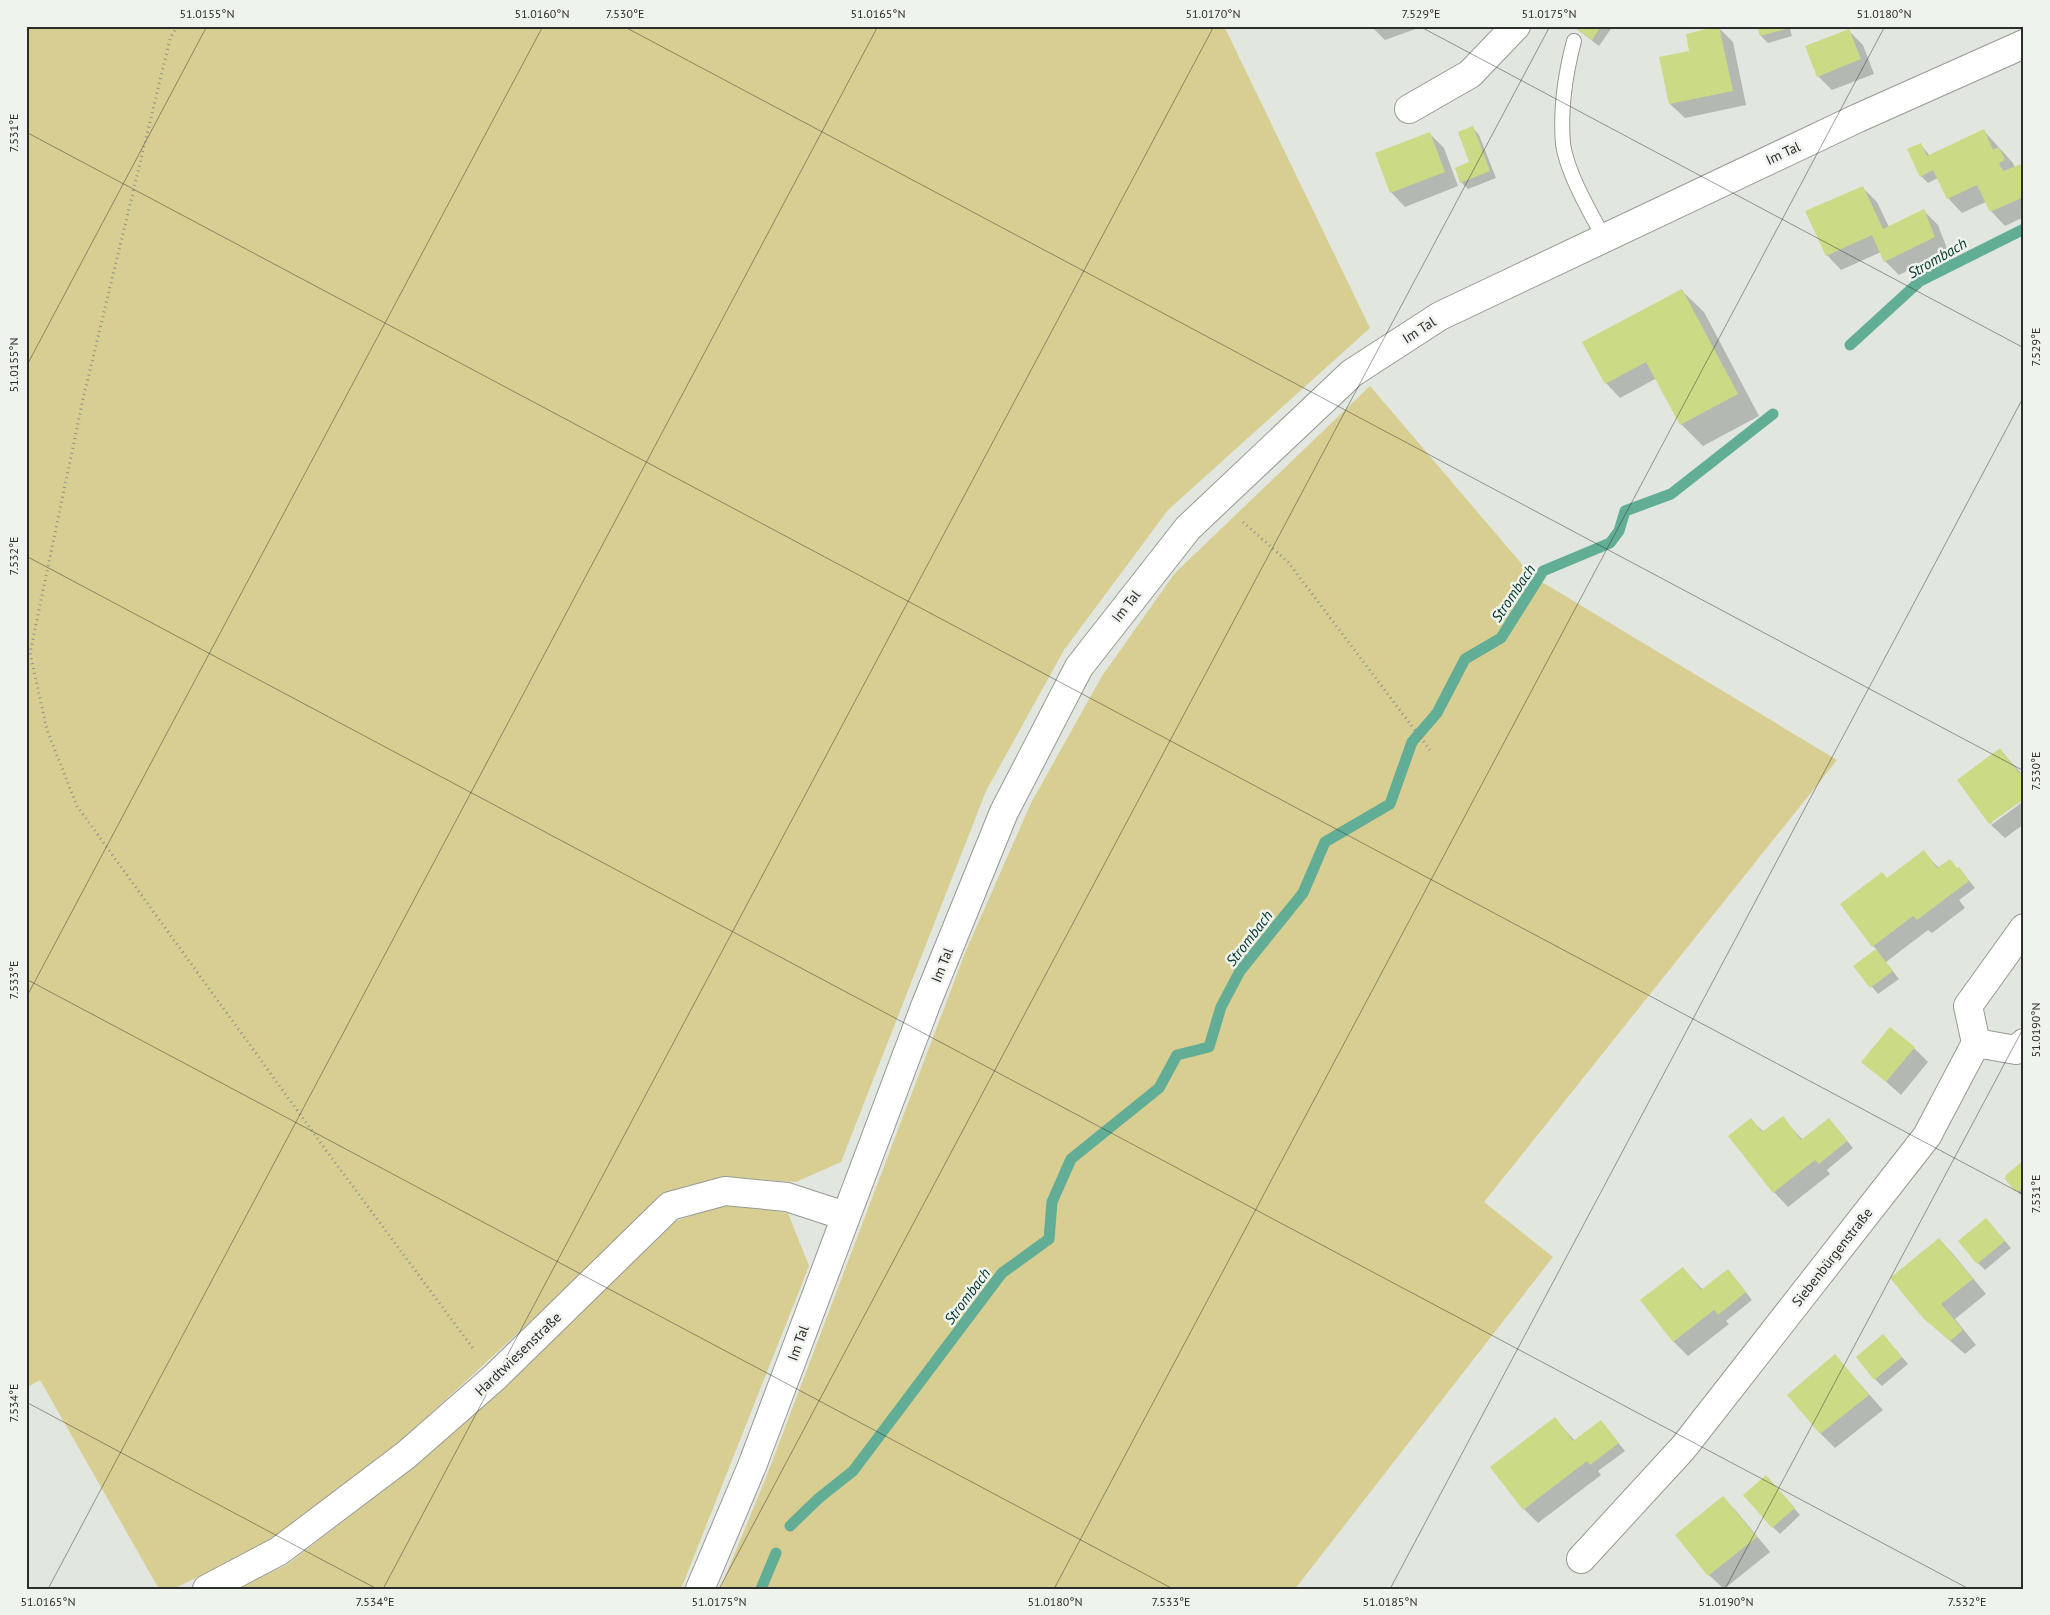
<svg xmlns="http://www.w3.org/2000/svg" width="2050" height="1615" font-family="'PT Sans',sans-serif">
	<style>
		.green { fill: #d8ce92 }
		.shadow { fill: #0003 }
		.lines { fill: none; stroke-linecap: round; stroke-linejoin: round }
		.stream { stroke: #62ad96; stroke-width: 11 }
		.building { fill: #cada85 }
		.service-casing { stroke: #959a94; stroke-width: 16 }
		.minor-casing { stroke: #959a94; stroke-width: 30 }
		.secondary-casing { stroke: #959a94; stroke-width: 30 }
		.path { stroke: #8e928d; stroke-width: 3; stroke-dasharray: 1 4; stroke-linecap: butt }
		.service { stroke: #fff; stroke-width: 14 }
		.minor { stroke: #fff; stroke-width: 28 }
		.secondary { stroke: #fff; stroke-width: 28 }
		.ticks { fill: none; stroke: #2b2d2a; stroke-width: 1; stroke-opacity: 0.45 }
		.labels { text-anchor: middle; dominant-baseline: central; stroke-width: 5; stroke-linejoin: round; paint-order: stroke }
		.street-label { font-size: 14px; fill: #2b2d2a; stroke: #eff3ed }
		.water-label { font-size: 15px; font-style: italic; fill: #003328; stroke: #eff3ed }
		.neatline { fill: none; stroke: #2b2d2a; stroke-width: 2 }
		.ticks-label { font-size: 12px; text-anchor: middle; fill: #2b2d2a }
	</style>
	<rect width="100%" height="100%" fill="#e1e6df"/>
	<path class="green" d="M26 26H1224L1370 328 1168 510 1064 650 986 791 841 1162 796 1182 728 1178 667 1195 400 1442 277 1539 173 1589H159L40 1380 26 1388Z
		M1370 386 1532 576 1837 760 1484 1202 1553 1257 1295 1589H720L767 1475 965 953 1031 803 1102 676 1175 573Z
		M725 1203 788 1213 809 1266 681 1589H238L288 1564 414 1466 674 1222Z"/>
	<path class="shadow" d="M1371 26H1424L1385 40Z
		M1573 26H1613L1599 46Z
		M1758 26H1789L1792 36 1768 43 1761 36Z
		M1719 28 1733 42 1746 105 1685 118 1670 104 1690 52Z
		M1849 31 1863 45 1874 74 1832 90 1818 76Z
		M1473 128 1479 135 1496 178 1468 189 1461 182 1471 163Z
		M1984 131 2013 163 2015 168 2024 164V217L2005 226 1991 211 1986 202 1962 213 1948 198 1938 178 1928 183 1921 176V145L1930 156Z
		M1429 133 1444 148 1458 186 1405 207 1391 192Z
		M1862 187 1877 202 1889 227 1924 211 1938 225 1948 251 1899 275 1885 261 1881 252 1841 270 1827 255Z
		M1682 291 1704 312 1759 416 1703 446 1681 424 1657 378 1620 398 1606 383Z
		M2000 750 2021 773 1991 824 1959 781Z
		M2024 801V824L2005 838 1991 825Z
		M1923 852 1940 869 1959 868 1975 888 1959 900 1965 908 1932 933 1928 930 1886 962 1899 979 1878 994 1855 966 1877 950 1873 946 1888 879Z
		M1914 1048 1928 1062 1901 1095 1863 1061Z
		M1782 1118 1803 1140 1836 1127 1853 1148 1827 1170 1830 1174 1788 1207 1774 1192 1730 1137 1751 1120 1764 1132Z
		M2024 1162V1198L2016 1190Z
		M1993 1227 2011 1248 1985 1270 1978 1263Z
		M1939 1239 1953 1254 1986 1294 1955 1319 1976 1345 1965 1354 1924 1318Z
		M1682 1268 1703 1290 1735 1278 1752 1300 1726 1321 1729 1324 1688 1356 1674 1342 1642 1300Z
		M1890 1343 1908 1364 1882 1386 1875 1379Z
		M1835 1356 1883 1410 1835 1448 1820 1433Z
		M1555 1419 1575 1441 1607 1429 1625 1451 1598 1471 1601 1475 1538 1523 1524 1509Z
		M1772 1484 1800 1515 1780 1534 1773 1527Z
		M1723 1497 1737 1512 1770 1552 1724 1589 1709 1575Z"/>
	<g class="lines">
		<path class="stream" d="M1850 345 1920 281 2024 229
			M790 1526 819 1498 853 1471 1002 1273 1049 1239 1052 1202 1071 1159 1159 1088 1177 1055 1209 1047 1221 1007 1240 971 1303 893 1325 842 1390 804 1412 742 1437 713 1465 659 1501 638 1543 571 1610 543 1619 531 1625 511 1671 494 1773 414
			M761 1589 776 1553"/>
	</g>
	<path class="building" d="M1573 26H1601L1592 40Z
		M1719 26 1733 91 1669 104 1659 57 1689 51 1686 34Z
		M1757 26H1785L1786 29 1760 36Z
		M1849 29 1861 59 1817 77 1805 46Z
		M1473 126 1490 171 1460 183 1455 168 1469 162 1458 132Z
		M1984 129 1993 150 1999 147 2005 160 1999 163 2003 171 2024 163V197L1990 212 1977 185 1947 199 1933 170 1920 177 1907 149 1921 143 1927 156Z
		M1430 132 1445 172 1390 193 1375 153Z
		M1863 186 1883 229 1924 209 1935 237 1884 262 1872 235 1826 256 1805 211Z
		M1682 289 1738 394 1680 425 1646 362 1605 384 1582 342Z
		M2000 748 2019 773 2024 770V799L1989 824 1957 780Z
		M1924 850 1937 868 1950 859 1957 868 1959 867 1969 881 1917 920 1913 916 1872 947 1840 904 1882 872 1887 878Z
		M1876 949 1893 971 1870 988 1853 966Z
		M1890 1027 1915 1047 1886 1082 1861 1062Z
		M1783 1116 1801 1140 1829 1118 1847 1141 1819 1164 1815 1160 1773 1193 1728 1136 1751 1118 1762 1132Z
		M2024 1160V1187L2019 1191H2015L2005 1179 2006 1175Z
		M1986 1218 2005 1241 1977 1264 1958 1241Z
		M1939 1238 1973 1279 1941 1304 1963 1330 1950 1341 1923 1318 1890 1278Z
		M1683 1267 1701 1290 1728 1269 1746 1292 1718 1315 1714 1310 1673 1342 1640 1300Z
		M1883 1334 1902 1357 1874 1380 1856 1357Z
		M1835 1354 1869 1395 1820 1434 1787 1395Z
		M1555 1417 1573 1441 1601 1420 1619 1443 1590 1465 1587 1461 1523 1510 1490 1467Z
		M1766 1475 1795 1508 1772 1528 1743 1495Z
		M1723 1496 1757 1537 1708 1576 1675 1535Z"/>
	<g class="lines">
		<defs>
			<path id="service" d="M1574 41C1565 75 1560 109 1563 144 1567 173 1590 212 1604 238"/>
			<path id="minor" d="M1409 109 1470 74 1516 26
				M1976 1043 2016 1050 2024 1043
				M1581 1559 1683 1448 1927 1136 1976 1043 1968 1006 2024 928
				M207 1589 279 1551 406 1455 495 1377 670 1206 725 1191 787 1197 845 1216"/>
			<path id="secondary" d="M700 1589 752 1466 926 1004 1004 812 1079 667 1188 528 1352 373 1440 316 1858 118 2024 44"/>
		</defs>
		<use href="#service" class="service-casing"/>
		<use href="#minor" class="minor-casing"/>
		<use href="#secondary" class="secondary-casing"/>
		<path class="path" d="M177 26 170 39 83 399 30 653 47 730 77 806 328 1153 475 1351
			M1243 522 1288 562 1430 750"/>
		<use href="#service" class="service"/>
		<use href="#minor" class="minor"/>
		<use href="#secondary" class="secondary"/>
	</g>
	<path class="ticks" d="M623 26 2024 771M1419 26 2024 348M26 132 2024 1195M26 367 207 26M26 556 1969 1589M26 979 1173 1589M26 998 543 26M26 1402 377 1589M48 1589 878 26M383 1589 1214 26M719 1589 1550 26M1054 1589 1885 26M1390 1589 2024 396M1725 1589 2024 1027"/>
	<g class="labels">
		<g class="street-label">
			<text transform="translate(1783 153) rotate(-25)">Im Tal</text>
			<text transform="translate(1419 330) rotate(-33)">Im Tal</text>
			<text transform="translate(1126 606) rotate(-52)">Im Tal</text>
			<text transform="translate(942 965) rotate(-68)">Im Tal</text>
			<text transform="translate(1832 1257) rotate(-52)">Siebenbürgenstraße</text>
			<text transform="translate(798 1343) rotate(-70)">Im Tal</text>
			<text transform="translate(518 1354) rotate(-44)">Hardtwiesenstraße</text>
		</g>
		<g class="water-label">
			<text transform="translate(1937 258) rotate(-30)">Strombach</text>
			<text transform="translate(1513 593) rotate(-56)">Strombach</text>
			<text transform="translate(1249 938) rotate(-52)">Strombach</text>
			<text transform="translate(967 1296) rotate(-53)">Strombach</text>
		</g>
	</g>
	<rect width="2050" height="1615" fill="none" stroke="#eff3ed" stroke-width="55"/>
	<rect x="28" y="28" width="1994" height="1560" class="neatline"/>
	<g class="ticks-label">
		<text x="207" y="18">51.0155°N</text>
		<text x="542" y="18">51.0160°N</text>
		<text x="625" y="18">7.530°E</text>
		<text x="878" y="18">51.0165°N</text>
		<text x="1213" y="18">51.0170°N</text>
		<text x="1421" y="18">7.529°E</text>
		<text x="1549" y="18">51.0175°N</text>
		<text x="1884" y="18">51.0180°N</text>
		<text transform="translate(14 133) rotate(-90)" y="4">7.531°E</text>
		<text transform="translate(2036 347) rotate(-90)" y="4">7.529°E</text>
		<text transform="translate(14 365) rotate(-90)" y="4">51.0155°N</text>
		<text transform="translate(14 556) rotate(-90)" y="4">7.532°E</text>
		<text transform="translate(2036 771) rotate(-90)" y="4">7.530°E</text>
		<text transform="translate(14 980) rotate(-90)" y="4">7.533°E</text>
		<text transform="translate(2036 1030) rotate(-90)" y="4">51.0190°N</text>
		<text transform="translate(2036 1194) rotate(-90)" y="4">7.531°E</text>
		<text transform="translate(14 1403) rotate(-90)" y="4">7.534°E</text>
		<text x="48" y="1606">51.0165°N</text>
		<text x="375" y="1606">7.534°E</text>
		<text x="719" y="1606">51.0175°N</text>
		<text x="1055" y="1606">51.0180°N</text>
		<text x="1171" y="1606">7.533°E</text>
		<text x="1390" y="1606">51.0185°N</text>
		<text x="1726" y="1606">51.0190°N</text>
		<text x="1967" y="1606">7.532°E</text>
	</g>
</svg>
